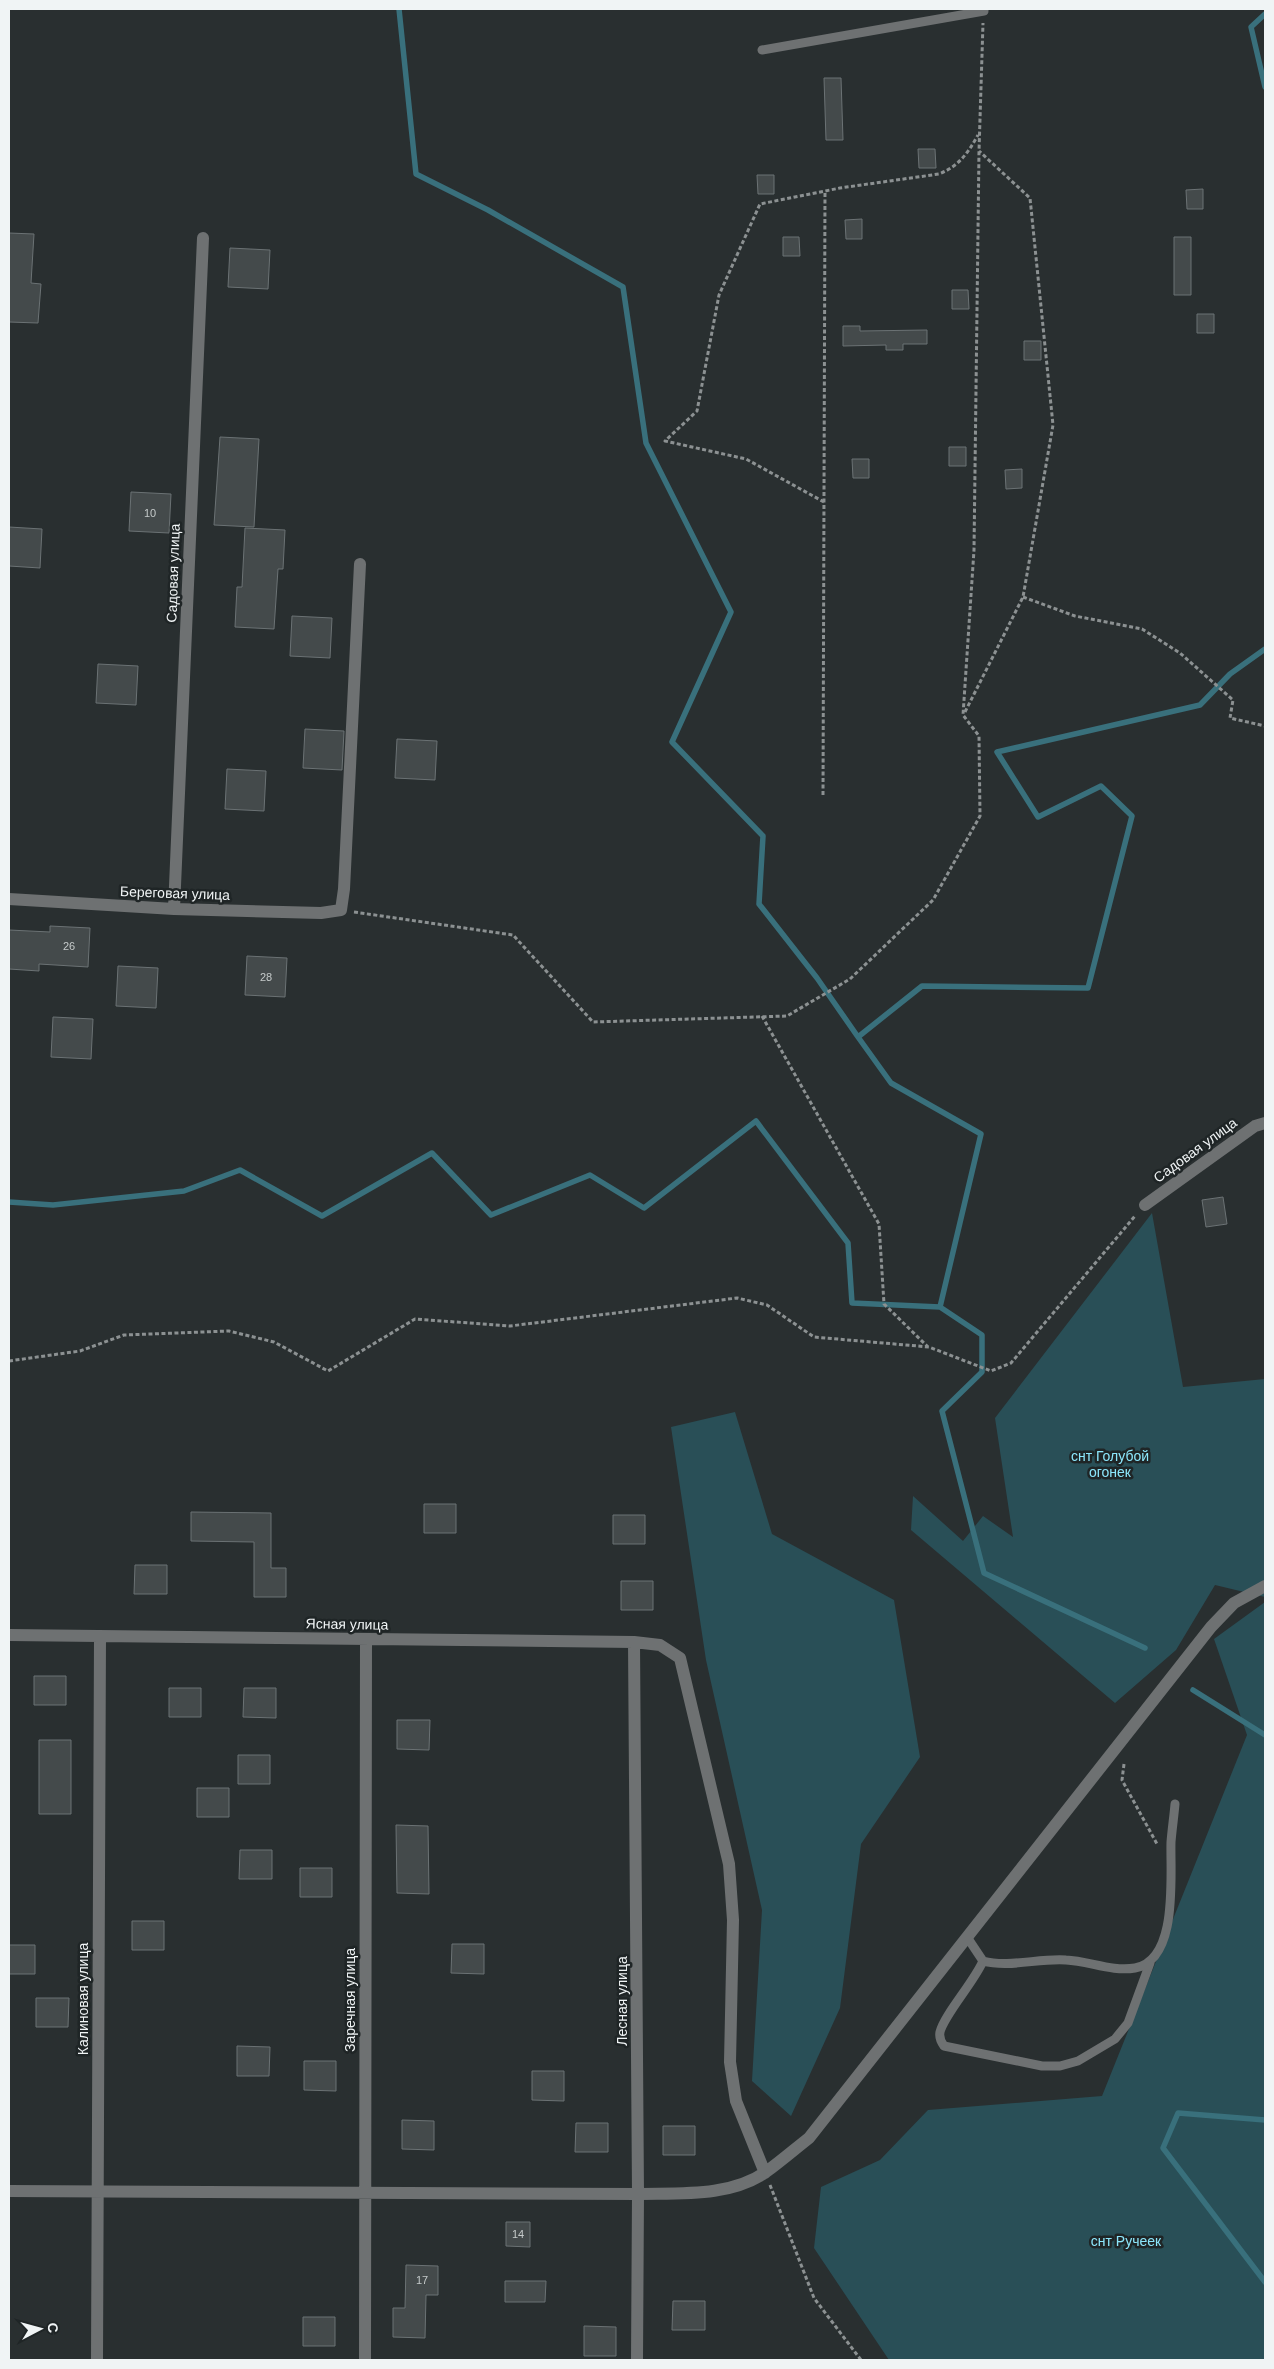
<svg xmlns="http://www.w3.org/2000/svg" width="1274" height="2369" font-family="Arial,sans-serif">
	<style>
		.green { fill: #294f57 }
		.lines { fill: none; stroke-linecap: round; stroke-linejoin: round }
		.stream { stroke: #39707c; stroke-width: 5.5 }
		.building { fill: #444a4b; stroke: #6b7274 }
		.path { stroke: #8c9192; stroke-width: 3; stroke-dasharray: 4 2.5; stroke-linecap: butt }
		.service { stroke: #6e7172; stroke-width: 9 }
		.minor { stroke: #6e7172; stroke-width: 12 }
		.labels { text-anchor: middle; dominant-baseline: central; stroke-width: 5; stroke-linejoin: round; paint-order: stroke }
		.number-label { font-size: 11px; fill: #c5caca }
		.street-label { font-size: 14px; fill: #f0f4f5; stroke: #1f2526 }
		.park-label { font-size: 14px; fill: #8ce6fb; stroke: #1f2526 }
	</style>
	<rect width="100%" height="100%" fill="#292f30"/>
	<path class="green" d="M1152 1213 1183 1387 1265 1379V1597L1215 1585 1176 1650 1115 1703 911 1530 913 1496 963 1541 983 1516 1013 1537 995 1418Z
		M735 1412 772 1534 894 1600 920 1757 861 1844 840 2008 791 2116 752 2081 762 1910 706 1660 671 1427Z
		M1265 1602V2360H889L814 2248 821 2187 880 2160 928 2110 1102 2096 1247 1735 1214 1639Z"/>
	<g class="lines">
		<path class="stream" d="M399 9 416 174 488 210 623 287 646 443 731 612 672 742 763 836 759 904 817 978 858 1037
			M1265 14 1251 27 1265 87
			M9 1202 53 1205 184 1191 240 1170 322 1216 432 1153 491 1215 590 1175 644 1208 756 1121 848 1243 852 1303 940 1307
			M1145 1648 984 1573 942 1411 982 1372V1335L940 1307 981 1134 891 1083 858 1037 922 986 1088 988 1132 816 1101 786 1038 817 997 752 1200 705 1230 674 1265 649
			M1193 1690 1265 1735
			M1265 2120 1178 2113 1163 2148 1265 2282"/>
	</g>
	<path class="building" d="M824 78H841L843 140H826Z
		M918 149H935L936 168H919Z
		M757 175H774V194H758Z
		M1203 189V209H1187L1186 190Z
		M862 219V239H846L845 220Z
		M9 233 34 234 31 283 41 284 38 323 9 322Z
		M783 237H799L800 256H783Z
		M1174 237H1191V295H1174Z
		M230 248 270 250 268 289 228 287Z
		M952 290H968L969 309H952Z
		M1197 314H1214V333H1197Z
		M843 326H860V331L927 330V344H903V350H886V345L843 346Z
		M1024 341H1041V360H1024Z
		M220 437 259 439 254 527 214 525Z
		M949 447H966V466H949Z
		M852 459H869V478H853Z
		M1022 469V488L1006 489 1005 470Z
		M131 492 171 494 169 533 129 531Z
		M9 527 42 529 40 568 9 566Z
		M245 528 285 530 283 569H278L274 629 235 627 237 587H242Z
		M292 616 332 618 330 658 290 656Z
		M98 664 138 666 136 705 96 703Z
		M305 729 344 731 342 770 303 768Z
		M397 739 437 741 435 780 395 778Z
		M227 769 266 771 264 811 225 809Z
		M50 926 90 928 88 967 39 964V971L9 969V930L50 932Z
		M247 956 287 958 285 997 245 995Z
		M118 966 158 968 156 1008 116 1006Z
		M53 1017 93 1019 91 1059 51 1057Z
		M1223 1197 1227 1224 1206 1227 1202 1200Z
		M424 1504H456V1533H424Z
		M191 1512 271 1513V1568H286V1597H254V1542L191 1541Z
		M613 1515H645V1544H613Z
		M135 1565H167V1594H134Z
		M621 1581H653V1610H621Z
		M34 1676H66V1705H34Z
		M169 1688H201V1717H169Z
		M244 1688H276V1718L243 1717Z
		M397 1720H430L429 1750 397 1749Z
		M39 1740H71V1814H39Z
		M238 1755H270V1784H238Z
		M197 1788H229V1817H197Z
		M396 1825 428 1826 429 1894 397 1893Z
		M240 1850H272V1879H239Z
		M300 1868H332V1897H300Z
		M132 1921H164V1950H132Z
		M452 1944H484V1974L451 1973Z
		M9 1945H35V1974H9Z
		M36 1998H69L68 2027H36Z
		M237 2046 270 2047 269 2076H237Z
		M304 2061H336V2091L304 2090Z
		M532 2071H564V2101L532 2100Z
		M402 2120 434 2121V2150L402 2149Z
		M576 2123H608V2152H575Z
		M663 2126H695V2155H663Z
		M506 2222H530V2247L506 2246Z
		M406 2265 438 2266V2295H426L425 2338 393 2337V2308H405Z
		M505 2281H546L545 2302H505Z
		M673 2301H705V2330H672Z
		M303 2317H335V2346H303Z
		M584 2326 616 2327V2356H584Z"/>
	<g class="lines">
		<path class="path" d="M824 502 746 459 665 441 697 411 719 295 760 204 840 188 939 174C959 166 968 153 978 135
			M1023 597 1075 616 1142 629 1180 653 1233 700 1230 718 1265 726
			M965 712 1023 597 1053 425 1030 198 979 151
			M823 795 825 191
			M354 912 513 935 593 1022 787 1016 850 979 933 900 980 816 979 736 963 715 974 550 979 151 983 23
			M762 1016 879 1224 884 1304 928 1347
			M9 1361 80 1351 124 1335 229 1331 274 1342 328 1371 415 1319 510 1326 737 1298 767 1305 814 1337 929 1347 991 1371 1011 1363 1135 1216
			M1124 1764 1122 1780 1157 1844
			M770 2185 814 2298 861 2360"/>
		<path class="service" d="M762 50 984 11V9
			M967 1937 983 1961C1009 1968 1039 1958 1066 1960 1089 1961 1112 1972 1135 1968 1179 1960 1170 1875 1171 1842 1172 1829 1174 1816 1175 1804
			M983 1961C974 1982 944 2015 940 2032 939 2037 941 2042 944 2046L1042 2066H1060L1078 2061 1115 2039 1128 2023 1150 1963"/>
		<path class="minor" d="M9 899 174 909 321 913 341 910 344 889 360 564
			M174 909 203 238
			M1145 1205 1255 1126 1265 1123
			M9 1635 634 1642 660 1645 680 1658 729 1864 733 1920 730 2062 736 2101 765 2173
			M634 1642 638 2194 637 2360
			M9 2191 638 2194C681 2193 730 2197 766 2172 781 2161 795 2149 809 2138L1211 1627 1234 1603 1265 1586
			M97 2360 100 1637
			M365 2360 366 1640"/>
	</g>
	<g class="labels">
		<g class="number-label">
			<text x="150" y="513">10</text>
			<text x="69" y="946">26</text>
			<text x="266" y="977">28</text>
			<text x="518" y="2234">14</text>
			<text x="422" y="2280">17</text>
		</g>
		<g class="street-label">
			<text transform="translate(173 573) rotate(-88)">Садовая улица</text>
			<text transform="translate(175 893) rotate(2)">Береговая улица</text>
			<text transform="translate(1195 1150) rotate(-36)">Садовая улица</text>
			<text transform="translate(347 1624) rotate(1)">Ясная улица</text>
			<text transform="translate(83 1999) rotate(-90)">Калиновая улица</text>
			<text transform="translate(350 2000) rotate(-90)">Заречная улица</text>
			<text transform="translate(622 2001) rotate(-90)">Лесная улица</text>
		</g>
		<g class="park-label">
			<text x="1110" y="1456">снт Голубой<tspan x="1110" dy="16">огонек</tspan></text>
			<text x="1126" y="2241">снт Ручеек</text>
		</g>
	</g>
	<rect width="1274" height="2369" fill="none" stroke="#f0f4f5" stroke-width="20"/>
	<g transform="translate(40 2329) rotate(84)" stroke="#1f2526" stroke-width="4" paint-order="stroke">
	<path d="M0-4L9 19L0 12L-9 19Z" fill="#f0f4f5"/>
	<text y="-8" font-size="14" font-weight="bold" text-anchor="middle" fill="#f0f4f5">С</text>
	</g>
</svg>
